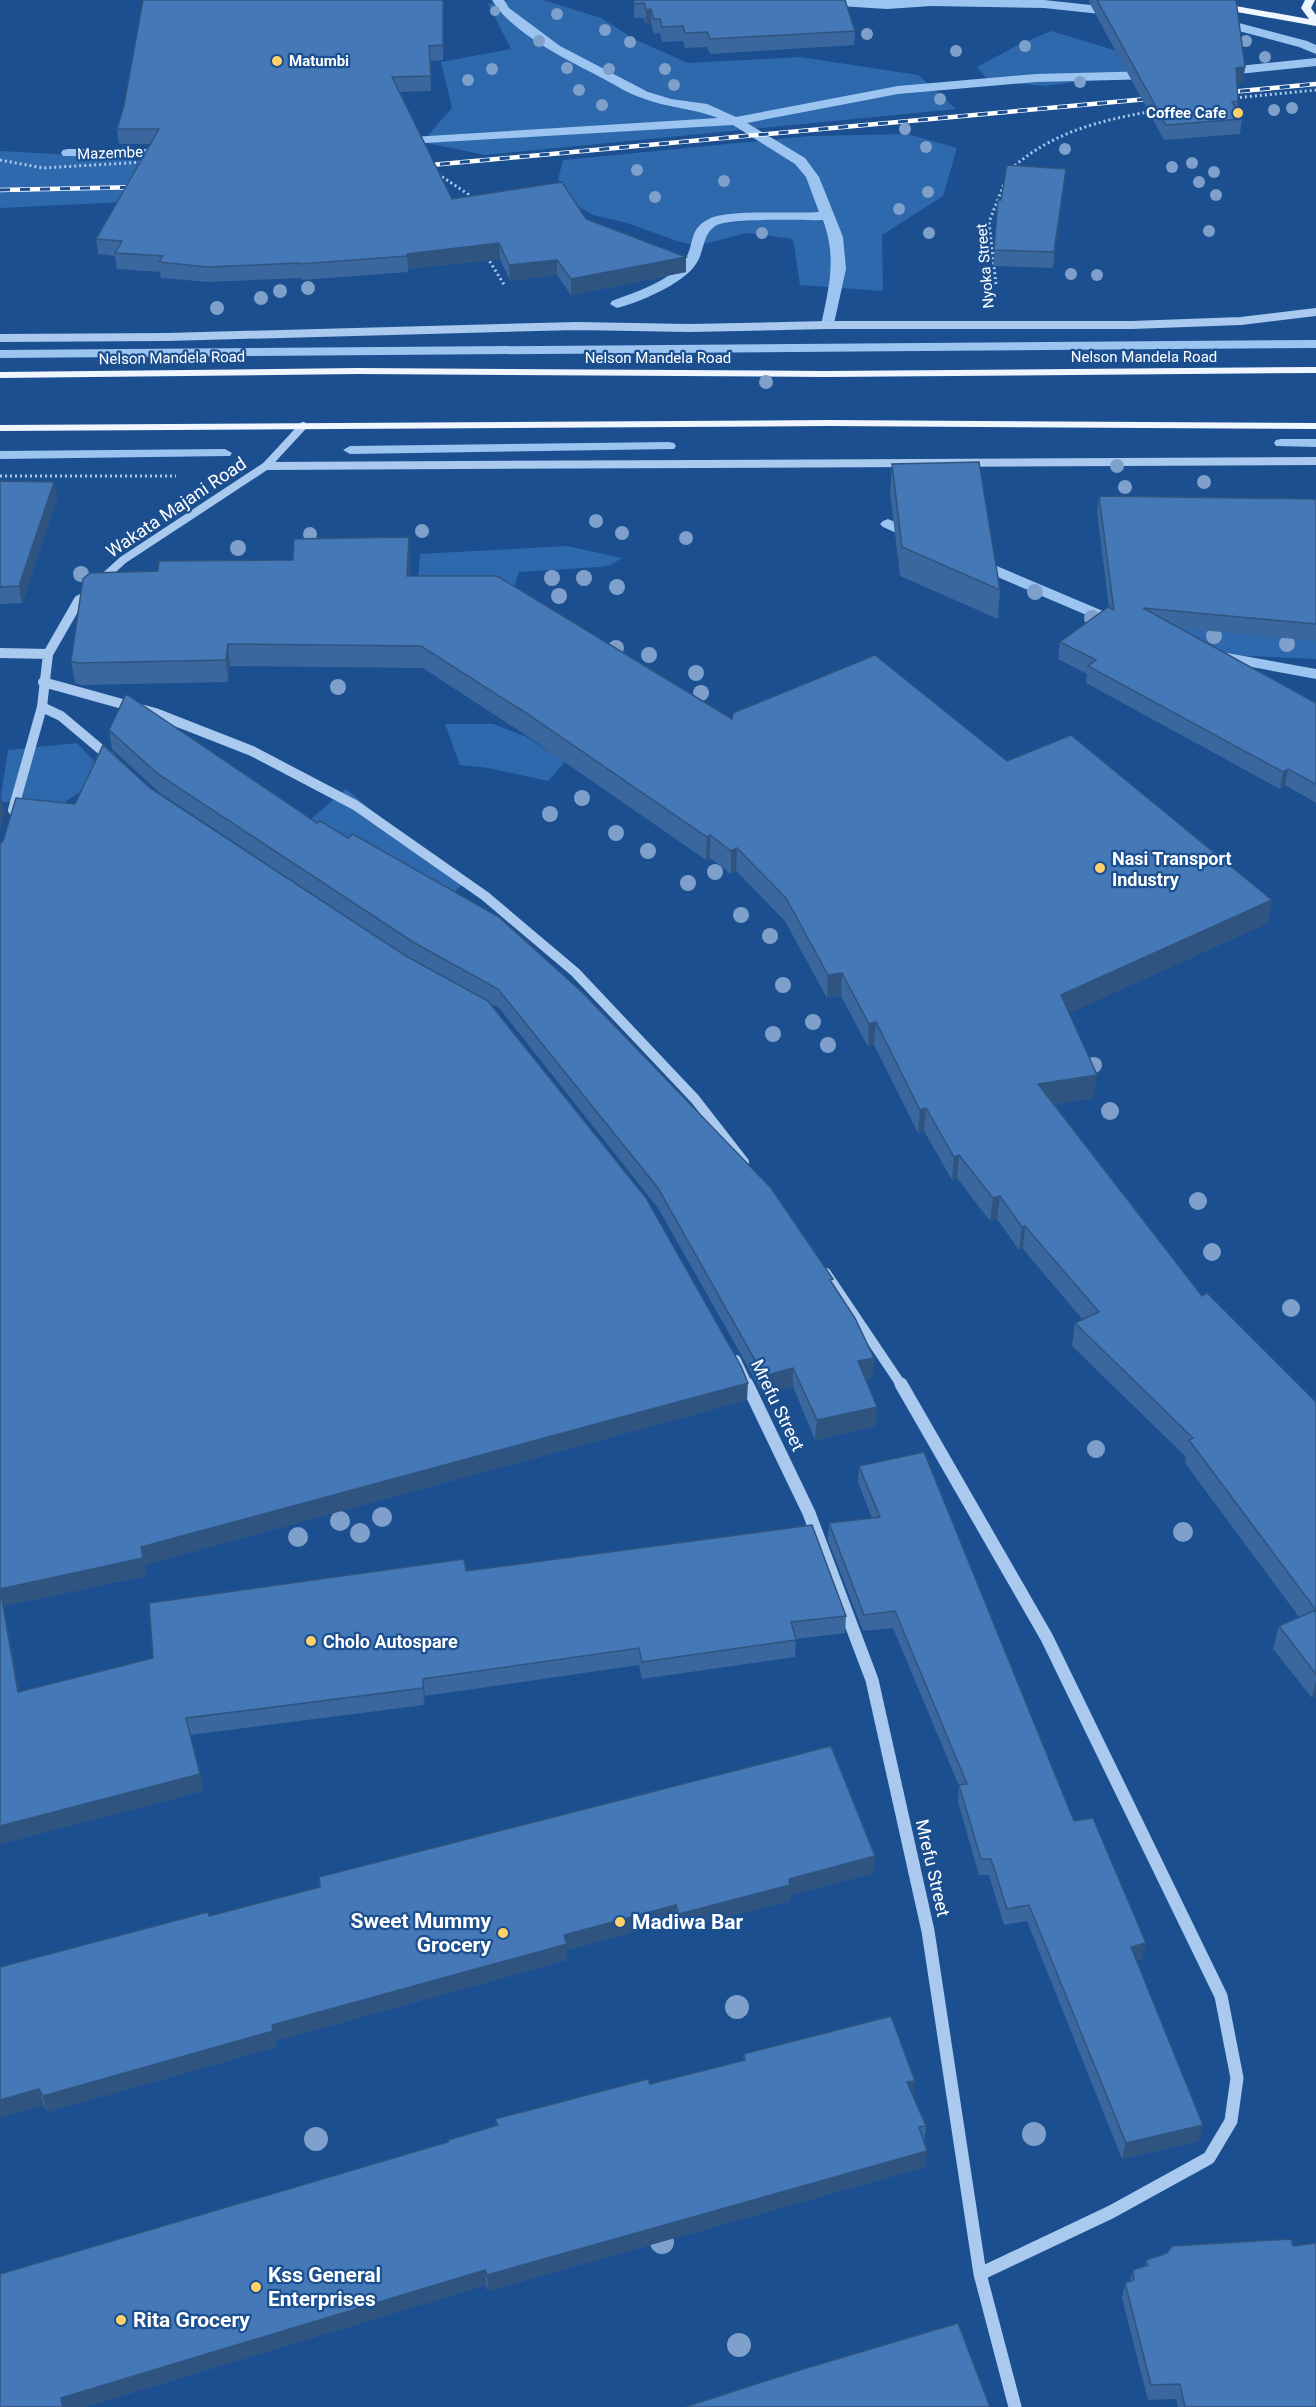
<svg xmlns="http://www.w3.org/2000/svg" width="1316" height="2407" font-family="Roboto,sans-serif">
	<style>
		.green { fill: #2e69ad }
		.lines { fill: none; stroke-linecap: round; stroke-linejoin: round }
		.stream { fill: #9cc4f0; fill-rule: evenodd }
		.path { stroke: #a9c9ee; stroke-width: 3; stroke-dasharray: 2 3; stroke-linecap: butt }
		.minor-far2 { stroke: #a9c9ee; stroke-width: 8 }
		.minor-far1 { stroke: #a9c9ee; stroke-width: 10 }
		.minor { stroke: #a9c9ee; stroke-width: 13 }
		.major { fill: #f0f6ff; fill-rule: evenodd }
		.rail-casing { stroke: #fff; stroke-width: 4.5 }
		.rail { stroke: #1b4f8f; stroke-width: 3; stroke-dasharray: 10; stroke-linecap: butt }
		.tree { fill: #7ea0ca }
		.wall { fill: #3a679d }
		.shaded-wall { fill: #305480 }
		.building { fill: #4478b7; stroke: #305480; stroke-width: 1.5 }
		.poi-dot { fill: #ffd166; stroke: #1b4f8f; stroke-width: 2 }
		.labels { text-anchor: middle; dominant-baseline: central; stroke-width: 4.5; stroke-linejoin: round; paint-order: stroke }
		.far-poi-label { font-size: 15px; font-weight: bold; fill: #fff; stroke: #1b4f8f; text-anchor: start }
		.far-street-label { font-size: 15px; fill: #fff; stroke: #1b4f8f }
		.street-label { font-size: 18px; fill: #fff; stroke: #1b4f8f }
		.poi-label { font-size: 18px; font-weight: bold; fill: #fff; stroke: #1b4f8f; text-anchor: start }
		.near-poi-label { font-size: 21px; font-weight: bold; fill: #fff; stroke: #1b4f8f; text-anchor: start }
	</style>
	<rect width="100%" height="100%" fill="#1b4f8f"/>
	<path class="green" d="M509 0H543L601 18 634 39 688 63 800 57 918 75 956 109 485 155 422 142 452 108 441 62 511 49 488 4Z
		M1051 31 1174 68 1045 86 989 81 977 67 1016 46Z
		M908 134 957 148 943 196 882 235 883 291 800 285 793 239 746 233 697 246 677 241 627 223 593 215 570 202 558 179 563 160 809 136Z
		M0 151 106 157 222 171 253 196 0 208Z
		M567 546 622 558 610 565 599 567 519 572 506 610 416 607 420 554Z
		M1157 614 1316 618V659L1206 654Z
		M445 724H493L525 736 565 762 548 781 488 768 460 765Z
		M77 743 107 775 60 805 0 802 8 750Z
		M346 789 424 853 465 883 441 902 293 834Z"/>
	<g class="lines">
		<path class="stream" d="M492 0H504L509 8 560 46 648 92 671 99 707 104 736 117 898 86 1036 74 1155 71 1161 75 1155 79 1036 82 898 94 747 123 805 158 819 177 843 237 846 269 833 328H823L821 325C829 287 837 258 823 220 801 221 733 217 717 225 702 233 705 251 696 264 683 284 640 302 617 308L610 304 612 301C635 292 669 282 684 261 696 244 687 230 709 219 726 209 796 214 819 212L806 177 795 164 733 125 391 145 390 142 396 138 718 118C693 108 667 108 642 98 629 94 617 86 604 79 570 61 512 34 492 0Z
			M801 0H1044L1119 8 1125 12 1119 16 1044 8 931 6 887 9 807 4Z
			M1239 23 1307 41 1316 45V54L1299 47 1235 30V24Z
			M1316 58V66L1220 76 1214 72 1220 68Z
			M68 149H169L176 153 169 157 63 156 61 153 63 150Z
			M1316 340V348L0 358V350Z
			M1281 439H1316V447L1276 446 1274 443 1276 440Z
			M669 442 674 443 676 446 674 449 350 454 343 450 350 446Z
			M225 449 232 453 230 456 0 459V451Z
			M888 519 924 535 927 538 919 543 883 527 880 524 883 521Z
			M973 556 1129 622 1131 625 1123 630 1117 628 967 564 965 561Z
			M1210 650 1316 669V679L1204 658 1202 655Z"/>
		<path class="path" d="M1235 98 1316 90
			M0 160 43 168 144 162
			M1011 169C1052 132 1101 120 1154 111
			M438 174 468 194V198
			M487 257 505 286
			M996 284 989 222 1004 184
			M0 476H176"/>
		<path class="minor-far2" d="M0 338 167 337 576 326 689 328 828 325H1132L1241 321 1316 312
			M266 466 1316 461
			M77 602 123 560 266 466 303 426"/>
		<path class="minor-far1" d="M0 653 48 654
			M43 682 155 713 252 751 355 805 485 896 575 972 695 1099 744 1162
			M42 707 61 716 111 758
			M13 810 42 707 48 654 79 600
			M826 1273 902 1386
			M736 1360 748 1386"/>
		<path class="minor" d="M747 1384 809 1513 872 1680 928 1931 980 2274 1015 2407
			M901 1384 1047 1638 1221 1996 1237 2078 1231 2121 1209 2158 1111 2212 980 2274"/>
		<path class="major" d="M1181 0H1202L1309 19 1301 8 1305 0H1315L1311 8 1316 15V26L1186 3Z
			M1316 367V373L825 377 358 374 0 378V372L358 368 825 371Z
			M829 420 1316 423V429L829 426 0 431V425Z"/>
		<defs>
			<path id="rail" d="M1220 93 1316 84
				M420 166 1158 98
				M0 190 142 187"/>
		</defs>
		<use href="#rail" class="rail-casing"/>
		<use href="#rail" class="rail"/>
	</g>
	<g class="tree">
		<circle cx="495" cy="11" r="5"/>
		<circle cx="557" cy="14" r="6"/>
		<circle cx="605" cy="30" r="6"/>
		<circle cx="867" cy="34" r="6"/>
		<circle cx="539" cy="41" r="6"/>
		<circle cx="1246" cy="41" r="6"/>
		<circle cx="630" cy="42" r="6"/>
		<circle cx="1025" cy="46" r="6"/>
		<circle cx="956" cy="51" r="6"/>
		<circle cx="1265" cy="57" r="6"/>
		<circle cx="567" cy="68" r="6"/>
		<circle cx="492" cy="69" r="6"/>
		<circle cx="609" cy="69" r="6"/>
		<circle cx="665" cy="69" r="6"/>
		<circle cx="468" cy="80" r="6"/>
		<circle cx="1080" cy="82" r="6"/>
		<circle cx="674" cy="85" r="6"/>
		<circle cx="579" cy="90" r="6"/>
		<circle cx="940" cy="99" r="6"/>
		<circle cx="602" cy="105" r="6"/>
		<circle cx="1292" cy="108" r="6"/>
		<circle cx="1274" cy="110" r="6"/>
		<circle cx="905" cy="129" r="6"/>
		<circle cx="926" cy="147" r="6"/>
		<circle cx="1065" cy="149" r="6"/>
		<circle cx="1192" cy="163" r="6"/>
		<circle cx="1172" cy="167" r="6"/>
		<circle cx="637" cy="170" r="6"/>
		<circle cx="1214" cy="172" r="6"/>
		<circle cx="724" cy="181" r="6"/>
		<circle cx="1199" cy="182" r="6"/>
		<circle cx="928" cy="192" r="6"/>
		<circle cx="1216" cy="195" r="6"/>
		<circle cx="655" cy="197" r="6"/>
		<circle cx="899" cy="209" r="6"/>
		<circle cx="1209" cy="231" r="6"/>
		<circle cx="762" cy="233" r="6"/>
		<circle cx="929" cy="233" r="6"/>
		<circle cx="1071" cy="274" r="6"/>
		<circle cx="1097" cy="275" r="6"/>
		<circle cx="308" cy="288" r="7"/>
		<circle cx="280" cy="291" r="7"/>
		<circle cx="261" cy="298" r="7"/>
		<circle cx="217" cy="308" r="7"/>
		<circle cx="766" cy="382" r="7"/>
		<circle cx="1117" cy="466" r="7"/>
		<circle cx="1204" cy="482" r="7"/>
		<circle cx="1125" cy="487" r="7"/>
		<circle cx="596" cy="521" r="7"/>
		<circle cx="422" cy="531" r="7"/>
		<circle cx="622" cy="533" r="7"/>
		<circle cx="310" cy="534" r="7"/>
		<circle cx="686" cy="538" r="7"/>
		<circle cx="238" cy="548" r="8"/>
		<circle cx="81" cy="574" r="8"/>
		<circle cx="552" cy="578" r="8"/>
		<circle cx="584" cy="578" r="8"/>
		<circle cx="617" cy="587" r="8"/>
		<circle cx="1035" cy="592" r="8"/>
		<circle cx="559" cy="596" r="8"/>
		<circle cx="1092" cy="618" r="8"/>
		<circle cx="1214" cy="636" r="8"/>
		<circle cx="1287" cy="644" r="8"/>
		<circle cx="616" cy="648" r="8"/>
		<circle cx="649" cy="655" r="8"/>
		<circle cx="696" cy="673" r="8"/>
		<circle cx="338" cy="687" r="8"/>
		<circle cx="701" cy="693" r="8"/>
		<circle cx="582" cy="798" r="8"/>
		<circle cx="550" cy="814" r="8"/>
		<circle cx="616" cy="833" r="8"/>
		<circle cx="648" cy="851" r="8"/>
		<circle cx="715" cy="872" r="8"/>
		<circle cx="688" cy="883" r="8"/>
		<circle cx="741" cy="915" r="8"/>
		<circle cx="770" cy="936" r="8"/>
		<circle cx="783" cy="985" r="8"/>
		<circle cx="813" cy="1022" r="8"/>
		<circle cx="773" cy="1034" r="8"/>
		<circle cx="828" cy="1045" r="8"/>
		<circle cx="1094" cy="1065" r="8"/>
		<circle cx="1110" cy="1111" r="9"/>
		<circle cx="1198" cy="1201" r="9"/>
		<circle cx="1212" cy="1252" r="9"/>
		<circle cx="1291" cy="1308" r="9"/>
		<circle cx="1096" cy="1449" r="9"/>
		<circle cx="382" cy="1517" r="10"/>
		<circle cx="340" cy="1521" r="10"/>
		<circle cx="1183" cy="1532" r="10"/>
		<circle cx="360" cy="1533" r="10"/>
		<circle cx="298" cy="1537" r="10"/>
		<circle cx="737" cy="2007" r="12"/>
		<circle cx="1034" cy="2134" r="12"/>
		<circle cx="316" cy="2139" r="12"/>
		<circle cx="662" cy="2242" r="12"/>
		<circle cx="739" cy="2345" r="12"/>
	</g>
	<path class="wall" d="M444 0 443 60 430 61 431 91 400 92 452 199 586 219 686 257V272L571 295 557 275 510 281 500 259 408 269V272L302 280 301 278 209 282 161 278 160 272 117 269 115 256 98 254 96 239 150 144H119L117 129Z
		M634 0 855 31 854 45 710 54 707 47 685 48 683 41 662 42 660 33 654 34 651 24H646L644 18H634Z
		M1089 0H1236L1245 67 1243 82H1237L1238 101 1237 110 1242 119 1240 134 1164 140 1089 2Z
		M1064 185 1053 268 993 266 998 200H1001Z
		M892 464 1000 590 998 619 900 576 890 493Z
		M0 481 54 482 57 498 22 603 0 604Z
		M1099 496 1316 499V641L1179 628 1316 703V803L1285 785 1280 789 1086 683 1087 674 1058 659 1060 642 1109 608 1097 512Z
		M409 537 411 559 410 576 732 719 1007 761 1272 900 1268 923 1069 1013 1094 1098 1054 1104 1202 1296 1316 1402V1696L1312 1698 1273 1649 1279 1626 1299 1617 1185 1463 1186 1457 1072 1346 1075 1323 1083 1320 1023 1249 1019 1250 997 1219 990 1221 957 1178 952 1180 924 1131 918 1133 874 1045 868 1047 841 996 827 998 785 921 736 871 731 874 710 858 706 860 527 736 423 668 230 666 228 682 81 685 75 683 71 661 158 571 293 560Z
		M109 730 317 823 833 1284 874 1358 872 1377 866 1379 876 1426 815 1440 793 1387 764 1395 658 1208 499 1008 490 1003 747 1400 144 1565 146 1576 4 1606 19 1692 153 1658 466 1571 846 1616 845 1633 796 1639 795 1657 642 1679 639 1665 425 1696 424 1705 190 1735 200 1774 203 1791 0 1844V844L75 804 150 788 409 958 160 793 112 749Z
		M859 1466 1074 1821 1146 1943 1142 1959 1136 1960 1199 2141 1122 2159 1027 1921 1004 1925 989 1875H979L958 1802 959 1786 893 1628 863 1631 828 1540 829 1523 872 1518 858 1482Z
		M874 1873 790 1895 789 1901 679 1930 676 1921 567 1950V1960L275 2041 276 2047 47 2112 44 2105 0 2117 209 1916Z
		M744 2054 913 2096 926 2126 924 2142 927 2151 925 2167 488 2291 486 2285 85 2407H0L448 2143 496 2126 495 2119 650 2084 743 2061Z
		M1146 2260 1316 2407H1178L1176 2399 1148 2400 1122 2298 1125 2283 1130 2281 1133 2270 1145 2266Z"/>
	<path class="shaded-wall" d="M443 0H444L443 60Z
		M651 9V24H646V10Z
		M1245 67 1243 82 1234 83 1236 68Z
		M1066 169 1064 185 1053 268 1054 252Z
		M499 243 500 259 408 269 407 254Z
		M686 257V272L571 295V279Z
		M557 260V275L510 281 509 265Z
		M54 482 57 498 22 603 19 586Z
		M409 537 411 559 409 598 407 576Z
		M228 644 230 666 228 682 226 660Z
		M1288 769 1285 785 1280 789 1283 772Z
		M1 796 5 814 0 830V801Z
		M710 835V858L706 860 707 837Z
		M737 848 736 871 731 874V851Z
		M1272 900 1268 923 1059 1018 1061 995Z
		M842 973 841 996 827 998 828 975Z
		M876 1022 874 1045 868 1047 869 1024Z
		M1097 1075 1094 1098 1035 1107 1038 1084Z
		M926 1108 924 1131 918 1133 920 1110Z
		M959 1155 957 1178 952 1180 954 1157Z
		M1000 1196 997 1219 990 1221 993 1198Z
		M1025 1226 1023 1249 1019 1250 1022 1227Z
		M874 1358 872 1377 857 1381 858 1361Z
		M793 1368V1387L764 1395V1376Z
		M748 1383 747 1400 144 1565 146 1576 4 1606 22 1709 18 1692 0 1589 141 1547Z
		M877 1407 876 1426 815 1440 817 1420Z
		M423 1679 425 1696 424 1705 423 1688Z
		M1316 1680V1696L1312 1698Z
		M200 1774 203 1791 0 1844V1826Z
		M875 1856 874 1873 790 1895 789 1901 679 1930V1914L789 1879Z
		M676 1905V1921L567 1950V1960L275 2041 276 2047 47 2112 43 2096 564 1935Z
		M1146 1943 1142 1959 1128 1963 1131 1947Z
		M915 2081 913 2097 907 2082Z
		M39 2089 44 2105 0 2117V2100Z
		M1203 2125 1199 2141 1122 2159 1126 2143Z
		M927 2151 925 2167 488 2291 487 2275Z
		M485 2270 486 2285 85 2407H63L61 2398Z"/>
	<path class="building" d="M143 0H443V45L429 46 431 76 392 77 452 199 562 182 586 219 686 257 571 279 557 260 509 265 499 243 407 254V256L300 264V263L207 267 159 262 163 256 115 253 122 241 96 239 159 129H117L124 105Z
		M634 0H845L855 31 710 39 707 32 685 33 683 26 662 27 660 19H654L651 9 646 10 644 3 634 4Z
		M1097 0H1236L1245 67 1236 68 1238 101 1232 102 1242 119 1166 125Z
		M1007 165 1066 169 1054 252 994 250 998 200H1001Z
		M979 462 1000 590 902 547 892 464Z
		M0 481 54 482 19 586 0 587Z
		M1099 496 1316 499V624L1143 608 1316 703V784L1288 769 1283 772 1088 666 1096 660 1060 642 1108 607 1114 610Z
		M409 537 407 576H497L732 719 733 713 875 655 1007 761 1071 735 1272 900 1061 995 1097 1075 1038 1084 1202 1296 1207 1293 1316 1402V1674L1279 1626 1316 1610 1189 1440 1193 1438 1075 1323 1099 1312 1025 1226 1022 1227 1000 1196 993 1198 959 1155 954 1157 926 1108 920 1110 876 1022 869 1024 842 973 828 975 786 898 737 848 731 851 710 835 707 837 526 713 421 646 228 644 226 660 78 663 71 661 83 579 90 573 158 571 159 561 293 560 294 539Z
		M126 694 317 823 320 821 348 838 353 834 499 917 582 992 771 1188 833 1279 830 1280 855 1318 874 1358 858 1361 877 1407 817 1420 793 1368 764 1376 658 1188 498 989 413 942 158 774 109 730Z
		M103 745 150 788 406 956 488 1001 646 1198 741 1366 748 1383 141 1547 143 1558 0 1589 18 1692 153 1658 149 1603 464 1559 466 1571 812 1525 846 1616 791 1622 796 1640 642 1662 639 1648 423 1679V1688L186 1718 200 1774 0 1826V844L3 841 16 798 75 804Z
		M924 1452 1074 1821 1093 1818 1146 1943 1131 1947 1203 2125 1126 2143 1029 1905 1007 1909 991 1859H981L959 1785 967 1784 895 1611 864 1615 829 1523 880 1517 859 1466Z
		M831 1746 875 1856 789 1879 790 1885 679 1914 676 1905 564 1935 567 1944 272 2025 273 2031 43 2096 39 2089 0 2100V1967L208 1912 209 1916 320 1887 319 1877Z
		M891 2016 915 2081 907 2082 926 2126 919 2127 927 2151 487 2275 485 2270 61 2398 63 2407H0V2274L448 2142V2140L498 2125 495 2119 648 2079 650 2084 745 2060 744 2054Z
		M1291 2239 1293 2246 1316 2243V2407H1185L1180 2384 1151 2385 1125 2283 1134 2280 1133 2270 1148 2265 1146 2260 1167 2253 1172 2246Z
		M958 2323 990 2407H685L800 2370Z"/>
	<g class="poi-dot">
		<circle cx="277" cy="61" r="6"/>
		<circle cx="1238" cy="113" r="6"/>
		<circle cx="1100" cy="868" r="6"/>
		<circle cx="311" cy="1641" r="6"/>
		<circle cx="620" cy="1922" r="6"/>
		<circle cx="503" cy="1933" r="6"/>
		<circle cx="256" cy="2287" r="6"/>
		<circle cx="121" cy="2320" r="6"/>
	</g>
	<g class="labels">
		<g class="far-poi-label">
			<text x="289" y="61">Matumbi</text>
			<text x="1226" y="113" text-anchor="end">Coffee Cafe</text>
		</g>
		<g class="far-street-label">
			<text transform="translate(110 153) rotate(-2)">Mazembe</text>
			<text transform="translate(985 266) rotate(-95)">Nyoka Street</text>
			<text x="1144" y="357">Nelson Mandela Road</text>
			<text transform="translate(172 358) rotate(-1)">Nelson Mandela Road</text>
			<text x="658" y="358">Nelson Mandela Road</text>
		</g>
		<g class="street-label">
			<text transform="translate(176 507) rotate(-34)">Wakata Majani Road</text>
			<text transform="translate(778 1405) rotate(64)">Mrefu Street</text>
			<text transform="translate(933 1868) rotate(77)">Mrefu Street</text>
		</g>
		<g class="poi-label">
			<text x="1112" y="858">Nasi Transport<tspan x="1112" dy="21">Industry</tspan></text>
			<text x="323" y="1641">Cholo Autospare</text>
		</g>
		<g class="near-poi-label">
			<text x="491" y="1921" text-anchor="end">Sweet Mummy<tspan x="491" dy="24">Grocery</tspan></text>
			<text x="632" y="1922">Madiwa Bar</text>
			<text x="268" y="2275">Kss General<tspan x="268" dy="24">Enterprises</tspan></text>
			<text x="133" y="2320">Rita Grocery</text>
		</g>
	</g>
</svg>
